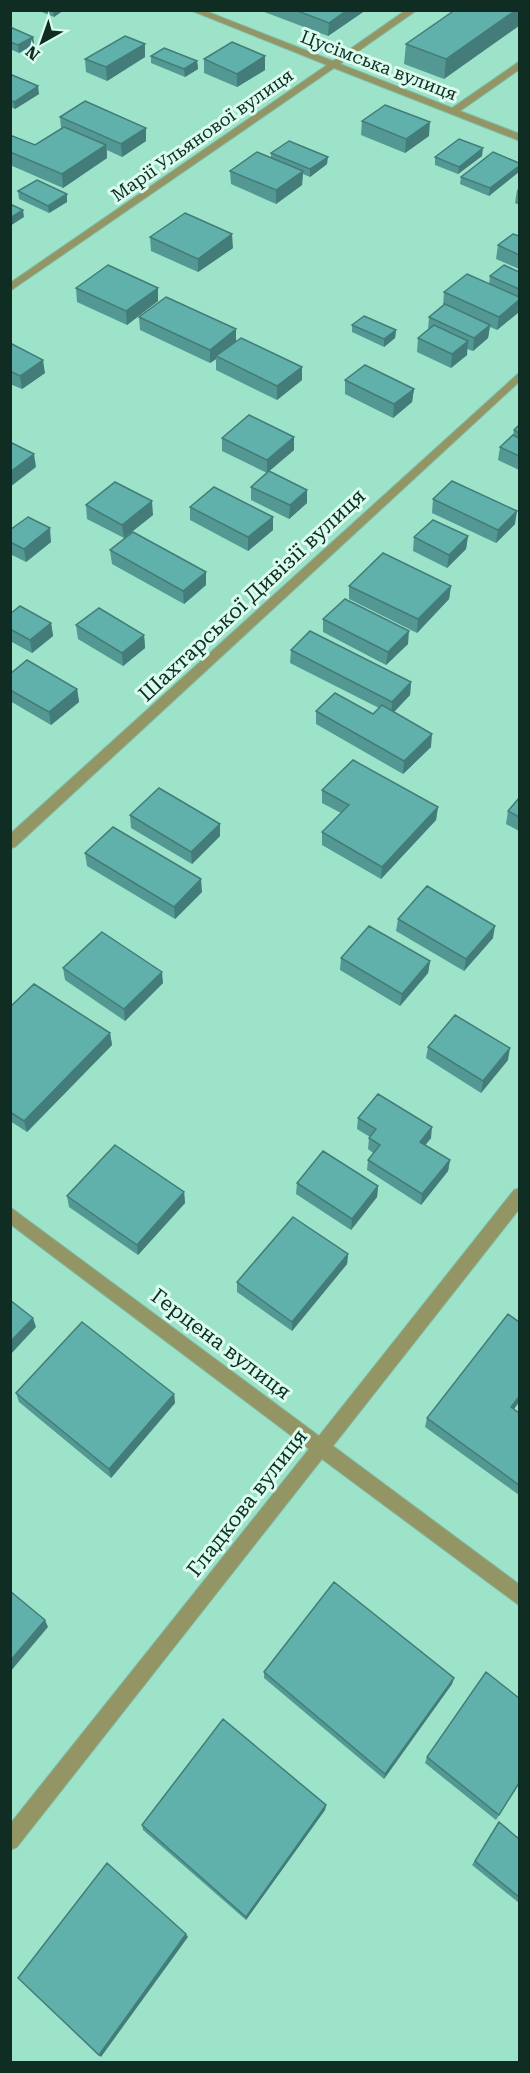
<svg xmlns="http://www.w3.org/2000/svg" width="530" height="2073" font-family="'Roboto Serif',serif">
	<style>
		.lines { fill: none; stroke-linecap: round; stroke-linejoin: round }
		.minor-casing { stroke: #80bfa8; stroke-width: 2 }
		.minor { fill: #949564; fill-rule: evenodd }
		.wall { fill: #539893 }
		.shaded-wall { fill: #437c78 }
		.building { fill: #60b1ab; stroke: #437c78; stroke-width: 1.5 }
		.labels { text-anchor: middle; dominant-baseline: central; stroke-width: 6; stroke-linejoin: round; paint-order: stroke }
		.far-street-label { font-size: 18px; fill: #102d24; stroke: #d9fcee }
		.street-label { font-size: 21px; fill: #102d24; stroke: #d9fcee }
	</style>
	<rect width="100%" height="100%" fill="#9ce3c9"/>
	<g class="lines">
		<defs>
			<path id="minor" d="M190 10H203L333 61 406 10H417L340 64 452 108 520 61V69L460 111 520 134V141L334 68 10 291V283L327 65Z
				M520 372V381L15 847 10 848V834Z
				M520 1188V1208L333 1446 520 1585V1606L322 1459 17 1847 10 1850V1824L309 1449 10 1224V1207L319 1436 514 1190Z"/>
		</defs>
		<use href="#minor" class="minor-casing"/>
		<use href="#minor" class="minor"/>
	</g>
	<path class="wall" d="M37 10H64L54 17Z
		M259 10H366L328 36Z
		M455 10 444 79 404 64 406 44Z
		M10 27 33 37 34 44 19 53 10 49Z
		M151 56 197 61 198 69 185 77 151 63Z
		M145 57 107 81 86 72 85 59Z
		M204 59 265 70 237 87 204 73Z
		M10 76 39 94 15 109 10 107Z
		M60 117 146 141 122 157 107 150V158L63 188 10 165V135L35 145 61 128Z
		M362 121 429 136 405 153 361 135Z
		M271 153 327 164 310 177 303 174 302 185 276 204 231 184 230 171 271 158Z
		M482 156 458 174 435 165V157Z
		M519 163 489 196 460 184 461 177Z
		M519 188V205L515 203 517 190Z
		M18 191 67 194V202L49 213 19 199Z
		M519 236V269L496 259 498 245Z
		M150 237 233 248 198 272 151 251Z
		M519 272V312L497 330 490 327 488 338 473 351 467 349V355L451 368 417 352 418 338 428 330 429 317 443 306 444 292 489 284 490 276Z
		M76 288H158V301L127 325 77 302Z
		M139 317 236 341 302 367V380L277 400 216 370V359L210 363 140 330Z
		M352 325 396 330 395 338 384 347 352 332Z
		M10 343 45 373 22 389 10 384Z
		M345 380 414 389 412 402 393 418 345 394Z
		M519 425V470L498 460 500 447 513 435 514 430Z
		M222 438 294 450 269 471 307 503 289 519 251 500V487L267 473 222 451Z
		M433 499 515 524 496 543 432 513Z
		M86 505 153 515 124 538 87 519Z
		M190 507 273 530 248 551 190 520Z
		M10 530 51 542 26 562 10 554Z
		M468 536 466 549 447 568 413 551 414 537Z
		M110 550 206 585 184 604 112 564Z
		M349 586H451L449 599 417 633 349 599Z
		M10 614 51 623 53 636 32 653 10 641Z
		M323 619 408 644 386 665 323 632Z
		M76 625 144 635 145 648 123 666 78 639Z
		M291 650 411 682 410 695 394 712 431 747 403 774 316 724V711L373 714 379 708 290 663Z
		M10 674 77 689 79 702 51 725 10 701Z
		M322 790 438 807 436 820 381 879 322 845V832L341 813 322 803Z
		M519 798V831L506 824 508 811Z
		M130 815 220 824V836L192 864 131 828Z
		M85 853 202 892 175 919 87 866Z
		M398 919 493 938 464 971 396 931Z
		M341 958 430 961 428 973 400 1006 340 970Z
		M63 968 163 983 125 1021 65 980Z
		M10 1007 110 1033 112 1045 27 1132 10 1121Z
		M428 1047 508 1060 481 1093 426 1058Z
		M358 1118 431 1138 425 1145 450 1160 448 1171 421 1205 367 1170 368 1160 373 1153 368 1149 369 1138 370 1137 357 1129Z
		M297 1183 378 1186 377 1197 351 1230 296 1194Z
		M184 1192 185 1203 138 1255 69 1207 67 1196Z
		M348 1254 347 1264 292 1331 237 1292V1282Z
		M519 1322V1402L514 1409 519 1413V1495L425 1427 427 1418Z
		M16 1393 174 1394 175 1403 111 1478 19 1402Z
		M264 1672 454 1678 452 1684 384 1779 264 1678Z
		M427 1757 519 1784 496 1820 425 1763Z
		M326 1805 325 1810 246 1920 143 1830 142 1825Z
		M499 1822 519 1839V1903L472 1865Z"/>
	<path class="shaded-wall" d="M53 10H64L54 17Z
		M347 10H366L328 36 329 23Z
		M516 10H519V26L444 79 446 59Z
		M33 37 34 44 19 53 18 45Z
		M145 44V57L107 81 106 67Z
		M265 56V70L237 87V74Z
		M197 61 198 69 185 77 184 69Z
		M38 86 39 94 15 109 14 102Z
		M430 122 429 136 405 153 406 139Z
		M146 128V141L122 157 121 144Z
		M106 145 107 158 63 188 62 174Z
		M483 148 482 156 458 174 459 167Z
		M328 157 327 164 310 177V169Z
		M519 166V172L489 196 490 188Z
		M303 171 302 185 276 204V190Z
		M67 194V202L49 213 48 206Z
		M23 210 24 217 10 226V218Z
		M232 234 233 248 198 272V259Z
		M158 288V301L127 325 126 311Z
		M519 300V312L497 330 499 317Z
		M490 325 488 338 473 351 474 338Z
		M236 329V342L216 356V359L210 363V350Z
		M396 330 395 338 384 347V339Z
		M468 341 467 355 451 368 452 354Z
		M43 360 45 373 22 389 20 376Z
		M302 367V380L277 400V386Z
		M414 389 412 402 393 418 394 404Z
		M294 437V450L267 473V460Z
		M34 454 36 467 10 487V472Z
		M307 490V503L289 519 290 505Z
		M152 501 153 515 124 538 122 525Z
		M517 511 515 524 496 543 498 530Z
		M273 517V530L248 551V537Z
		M50 528 51 542 26 562 24 549Z
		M468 536 466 549 447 568 449 555Z
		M206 572V585L184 604 183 591Z
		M451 586 449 599 417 633 418 619Z
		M51 623 53 636 32 653 30 640Z
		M409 631 408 644 386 665 388 652Z
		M144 635 145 648 123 666 122 653Z
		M411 682 410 695 391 715 392 702Z
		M77 689 79 702 51 725 49 712Z
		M432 734 431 747 403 774 404 761Z
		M438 807 436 820 381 879 382 867Z
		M220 824V836L192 864 191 852Z
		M201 879 202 892 175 919 174 907Z
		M495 926 493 938 464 971 466 959Z
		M430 961 428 973 400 1006 402 994Z
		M162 972 163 983 125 1021 124 1009Z
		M110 1033 112 1045 27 1132 24 1121Z
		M510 1048 508 1060 481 1093 483 1081Z
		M432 1127 431 1138 419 1153 420 1142Z
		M450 1160 448 1171 421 1205 422 1194Z
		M378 1186 377 1197 351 1230 352 1219Z
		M184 1192 185 1203 138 1255 137 1245Z
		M348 1254 347 1264 292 1331V1322Z
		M33 1318 36 1327 10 1355V1342Z
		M174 1394 175 1403 111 1478 109 1469Z
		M519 1397V1402L509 1416 511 1407Z
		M45 1620 48 1627 10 1672V1661Z
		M454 1678 452 1684 384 1779 385 1774Z
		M326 1805 325 1810 246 1920V1917Z
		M186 1934 188 1937 101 2057 99 2055Z"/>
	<path class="building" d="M295 10H347L329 23Z
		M455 10H516L446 59 406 44Z
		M10 27 33 37 18 45 10 42Z
		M125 36 145 44 106 67 85 59Z
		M232 42 265 56 237 74 204 59Z
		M164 48 197 61 184 69 151 56Z
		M12 75 38 86 14 102 10 100V76Z
		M85 101 146 128 121 144 60 117Z
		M385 105 430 122 406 139 362 121Z
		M64 127 106 145 62 174 10 152V135L35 145Z
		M459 139 483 148 459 167 435 157Z
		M289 141 328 157 310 169 271 153Z
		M257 152 303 171 276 190 230 171Z
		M493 152 519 163V166L490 188 461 177Z
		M37 180 67 194 48 206 18 191Z
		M10 204 23 210 10 218Z
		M185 213 232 234 198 259 150 237Z
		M513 234 519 236V255L498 245Z
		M108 265 158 288 126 311 76 288Z
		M504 265 519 272V289L490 276Z
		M467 274 519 297V300L499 317 444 292Z
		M166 297 236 329 210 350 139 317Z
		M445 304 490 325 474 338 429 317Z
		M364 316 396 330 384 339 352 325Z
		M434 325 468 341 452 354 418 338Z
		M241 338 302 367 277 386 216 356Z
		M10 343 43 360 20 376 10 371Z
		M365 365 414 389 394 404 345 380Z
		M249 415 294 437 267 460 222 438Z
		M519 425V433L514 430Z
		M513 435 519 438V456L500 447Z
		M10 442 34 454 10 472Z
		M269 471 307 490 290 505 251 487Z
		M452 481 517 511 498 530 433 499Z
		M115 482 152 501 122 525 86 505Z
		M214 487 273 517 248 537 190 507Z
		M28 517 50 528 24 549 10 542V530Z
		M433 520 468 536 449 555 414 537Z
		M133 532 206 572 183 591 110 550Z
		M383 553 451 586 418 619 349 586Z
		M345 599 409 631 388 652 323 619Z
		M20 606 51 623 30 640 10 629V614Z
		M99 608 144 635 122 653 76 625Z
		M310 631 411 682 392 702 291 650Z
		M27 660 77 689 49 712 10 690V674Z
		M335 693 373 714 382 705 432 734 404 761 316 711Z
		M353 760 438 807 382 867 322 832 349 805 322 790Z
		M159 788 220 824 191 852 130 815Z
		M519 798V817L508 811Z
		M113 827 201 879 174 907 85 853Z
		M427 886 495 926 466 959 398 919Z
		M369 926 430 961 402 994 341 958Z
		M102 932 162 972 124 1009 63 968Z
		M34 984 110 1033 24 1121 10 1112V1007Z
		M455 1015 510 1048 483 1081 428 1047Z
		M378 1094 432 1127 420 1142 450 1160 422 1194 368 1160 380 1145 369 1138 376 1129 358 1118Z
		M115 1145 184 1192 137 1245 67 1196Z
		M323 1151 378 1186 352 1219 297 1183Z
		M293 1217 348 1254 292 1322 237 1282Z
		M10 1300 33 1318 10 1342Z
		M508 1314 519 1322V1397L511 1407 519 1413V1485L427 1418Z
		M82 1322 174 1394 109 1469 16 1393Z
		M334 1582 454 1678 385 1774 264 1672Z
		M10 1591 45 1620 10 1661Z
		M486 1672 519 1698V1783L499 1815 427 1757Z
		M223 1719 326 1805 246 1917 142 1825Z
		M499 1822 519 1839V1897L475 1861Z
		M107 1863 186 1934 99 2055 18 1978Z"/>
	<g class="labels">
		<g class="far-street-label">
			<text transform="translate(379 65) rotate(21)">Цусімська вулиця</text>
			<text transform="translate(202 135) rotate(-35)">Марії Ульянової вулиця</text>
		</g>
		<g class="street-label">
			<text transform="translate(252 595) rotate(-43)">Шахтарської Дивізії вулиця</text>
			<text transform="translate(221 1344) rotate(37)">Герцена вулиця</text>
			<text transform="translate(247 1503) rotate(-52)">Гладкова вулиця</text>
		</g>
	</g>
	<rect width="530" height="2073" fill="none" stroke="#102d24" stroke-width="24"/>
	<g transform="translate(42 42) rotate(220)" stroke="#d9fcee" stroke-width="4.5" paint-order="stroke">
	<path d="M0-4.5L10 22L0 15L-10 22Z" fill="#102d24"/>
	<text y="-9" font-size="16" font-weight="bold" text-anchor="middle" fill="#102d24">N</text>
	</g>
</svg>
